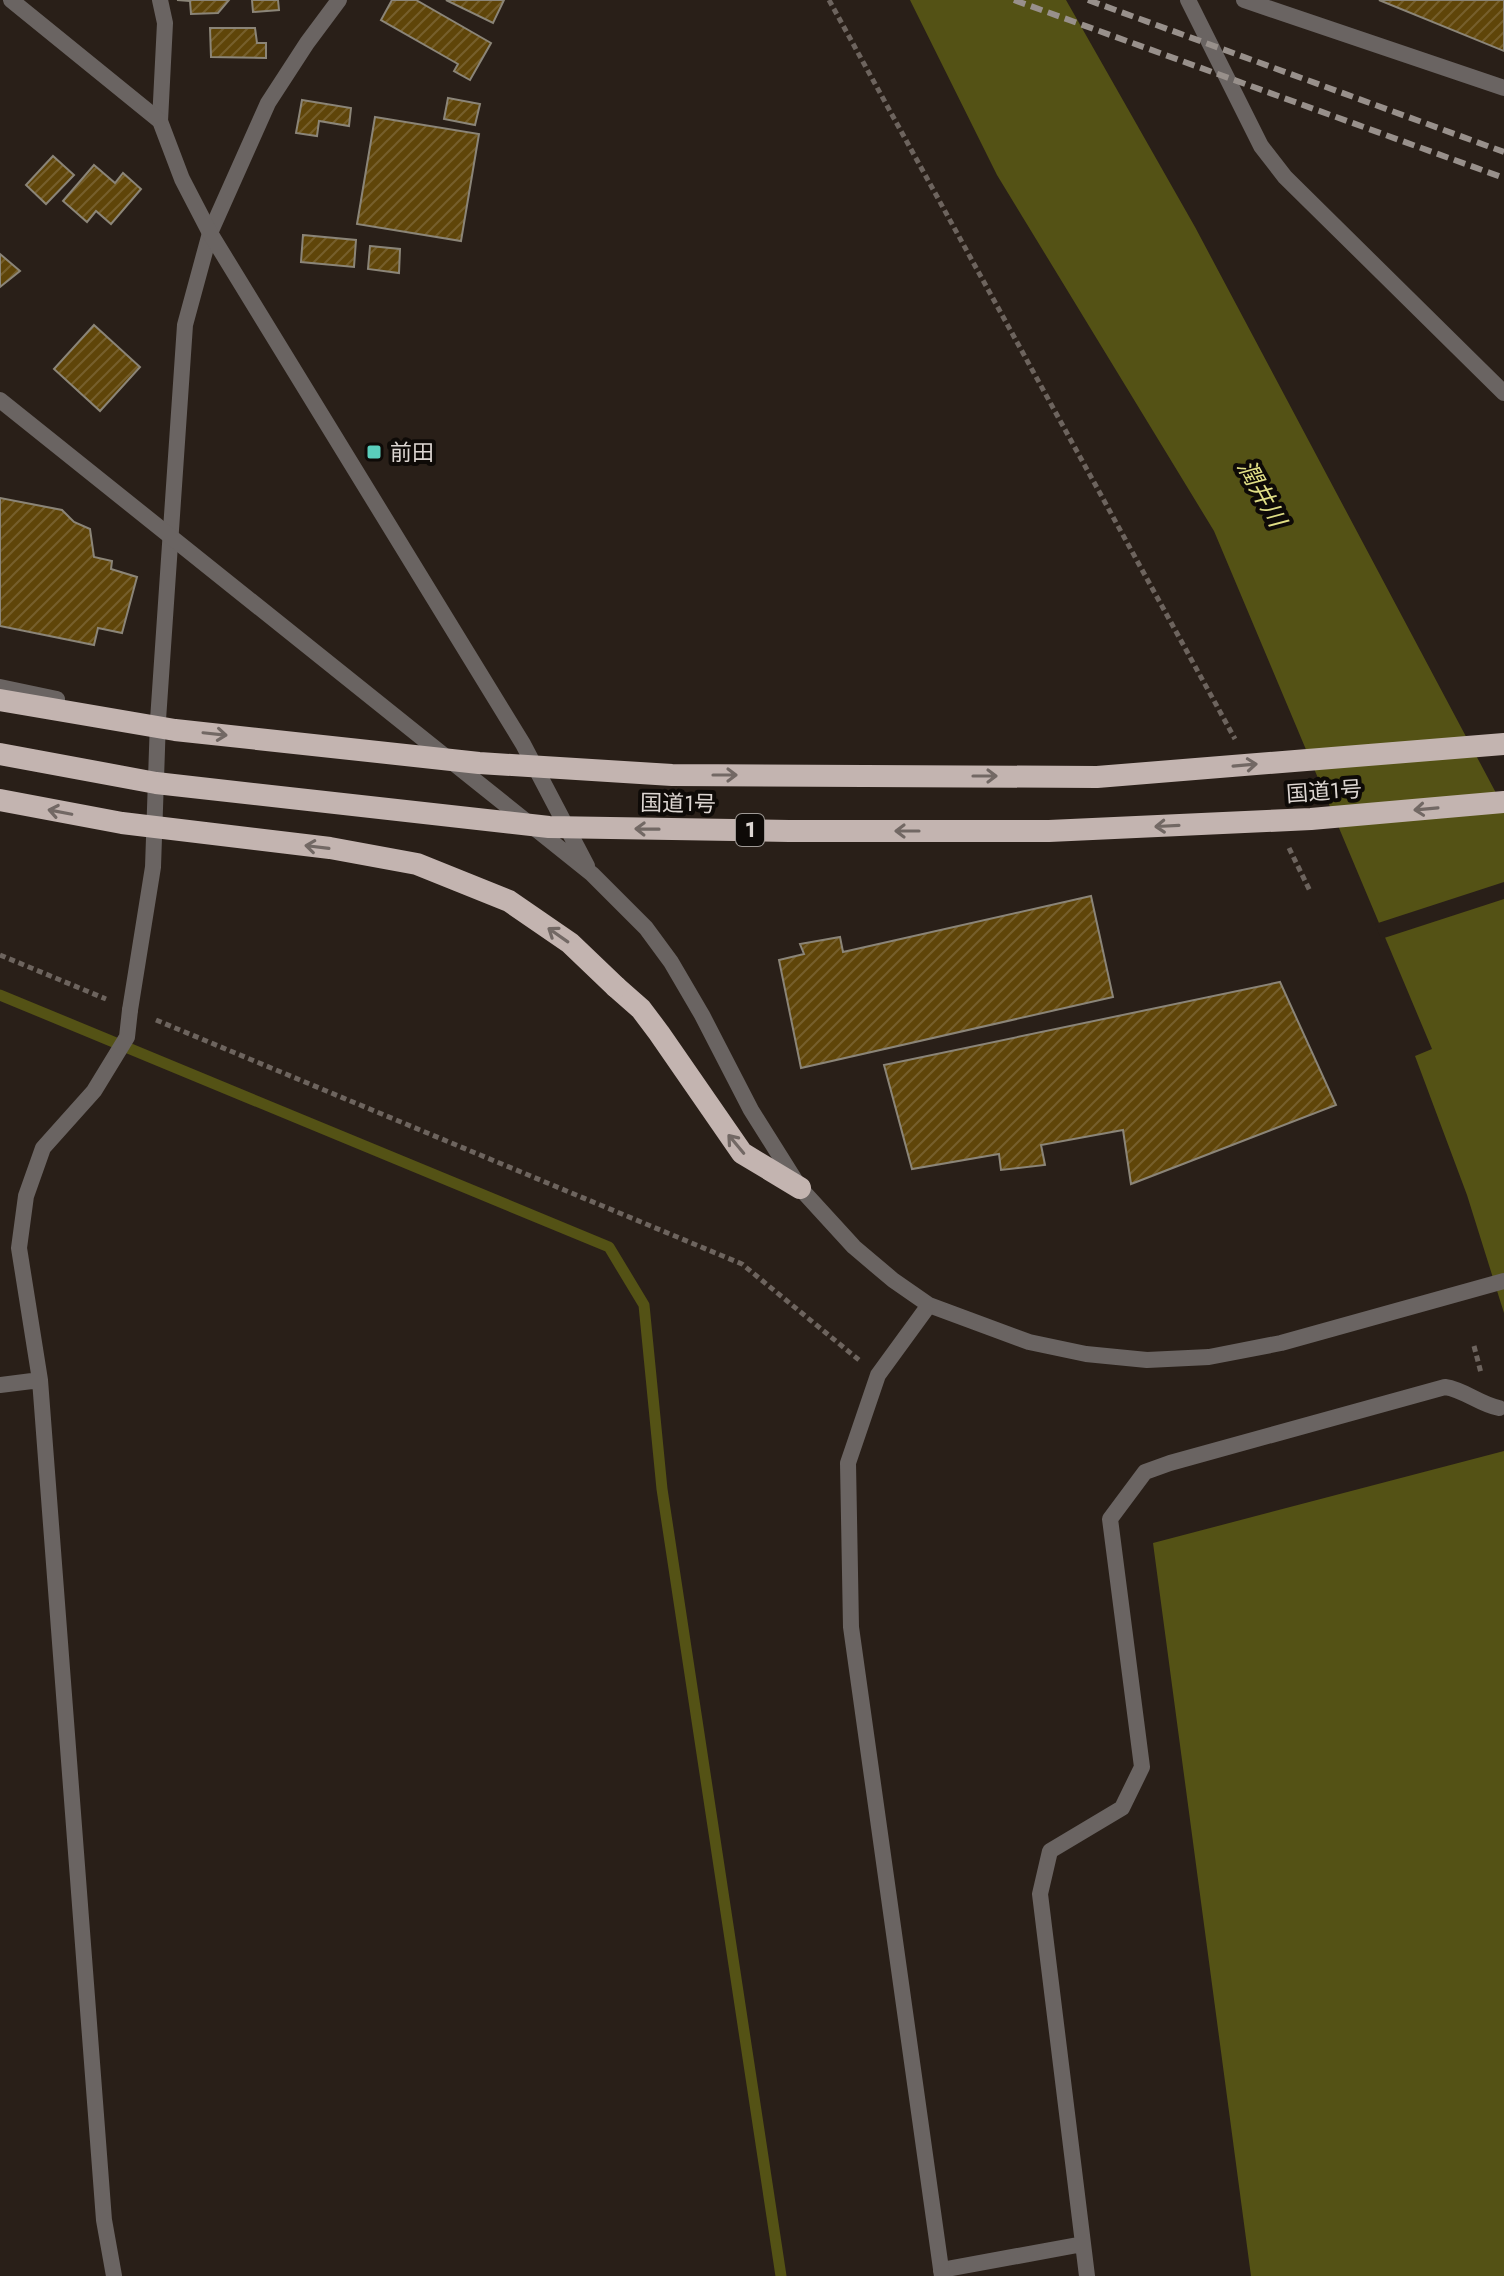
<svg xmlns="http://www.w3.org/2000/svg" width="1504" height="2276" font-family="Jost,'Noto Sans JP',sans-serif">
	<style>
		.water { fill: #545215 }
		.pier { fill: #291f18 }
		.lines { fill: none; stroke-linecap: round; stroke-linejoin: round }
		.stream { stroke: #545215; stroke-width: 11 }
		.building { fill: url(#building-hatch); stroke: #8b8578; stroke-width: 2 }
		.path { stroke: #6d645e; stroke-width: 5; stroke-dasharray: 6 4; stroke-linecap: butt }
		.service { stroke: #6a6462; stroke-width: 16 }
		.minor { stroke: #6a6462; stroke-width: 16 }
		.tertiary { stroke: #6a6462; stroke-width: 16 }
		.trunk { stroke: #c3b4b0; stroke-width: 22 }
		.rail { stroke: #98908b; stroke-width: 6; stroke-dasharray: 12 6; stroke-linecap: butt }
		.trunk-bridge { stroke: #c3b4b0; stroke-width: 22 }
		.oneway { stroke: #726864 }
		.poi-dot { fill: #5acebc; stroke: #0e0a07; stroke-width: 3 }
		.labels { text-anchor: middle; dominant-baseline: central; stroke-width: 8; stroke-linejoin: round; paint-order: stroke }
		.shield { fill: #0e0a07; stroke: #9f9995; stroke-width: 2 }
		.shield-label { font-size: 20px; font-weight: bold; fill: #ddd6d2 }
		.poi-label { font-size: 22px; fill: #ddd6d2; stroke: #0e0a07; text-anchor: start }
		.street-label { font-size: 22px; fill: #ddd6d2; stroke: #0e0a07 }
		.water-label { font-size: 24px; font-style: italic; fill: #e0de86; stroke: #0e0a07 }
	</style>
	<defs>
		<pattern id="building-hatch" width="6" height="6" patternUnits="userSpaceOnUse" patternTransform="scale(2)"><rect width="6" height="6" fill="#5f4509"/><path d="M-1 1l2-2M0 6l6-6M5 7l2-2" fill="none" stroke="#765f2c"/></pattern>
	</defs>
	<rect width="100%" height="100%" fill="#291f18"/>
	<path class="water" d="M910 0H1066L1195 227 1504 808V1313L1467 1195 1415 1056 1432 1049 1214 531 997 175Z
		M1504 1451V2276H1251L1153 1543Z"/>
	<path class="pier" d="M1504 882V899L1381 939 1375 924Z"/>
	<g class="lines">
		<path class="stream" d="M0 995 609 1247 644 1305 662 1489 781 2276"/>
	</g>
	<path class="building" d="M177 0H229L218 13 191 14 190 1Z
		M252 0H278L279 10 253 12Z
		M392 0H416L491 43 470 80 454 71 458 64 381 20Z
		M446 0H504L493 23Z
		M1379 0H1504V51Z
		M210 28H255L257 43H266V58L211 57Z
		M448 98 480 104 475 125 444 119Z
		M302 100 351 108 349 126 319 121 317 136 296 133Z
		M375 117 479 134 461 241 357 224Z
		M53 156 74 175 46 204 26 185Z
		M94 165 115 183 123 173 141 189 111 224 96 211 87 222 63 201Z
		M303 235 356 240 354 267 301 262Z
		M370 246 400 249 399 273 368 269Z
		M0 254 20 271 0 287Z
		M94 325 140 367 100 411 54 369Z
		M0 498 62 510 74 522 90 529 94 557 112 561 111 569 137 577 122 633 98 628 94 645 0 626Z
		M1091 896 1113 997 801 1068 779 960 804 954 800 944 840 937 843 952Z
		M1280 982 1336 1105 1131 1184 1123 1130 1041 1145 1045 1165 1001 1170 999 1154 912 1169 884 1065Z"/>
	<g class="lines">
		<path class="path" d="M829 0 1235 739
			M1289 848 1310 891
			M0 955 106 999
			M156 1020 742 1264 859 1360
			M1474 1346 1481 1373"/>
		<path class="service" d="M1188 0 1261 146 1285 177 1504 393
			M0 1385 40 1380
			M941 2270 1083 2244
			M114 2276 104 2220 40 1380 19 1248 26 1196 43 1148 94 1091 127 1037 130 1010
			M1087 2276 1040 1894 1050 1851 1122 1808 1142 1767 1110 1519 1145 1472 1170 1463 1445 1387C1465 1390 1479 1404 1499 1408"/>
		<path class="minor" d="M1244 0 1504 88
			M160 121 165 23 160 0
			M0 687 57 699
			M130 1010 153 867 158 720 185 325 210 233 268 103 307 43 339 0"/>
		<path class="tertiary" d="M11 0 160 121 182 179 210 233 523 744 587 866
			M0 400 592 874 646 928 671 962 702 1015 751 1110 800 1188 854 1247 893 1280 929 1305 1029 1342 1086 1354 1147 1360 1209 1357 1281 1343 1504 1281
			M929 1305 878 1375 848 1463 851 1627 942 2276"/>
		<path class="trunk" d="M616 987 641 1009 659 1033 742 1153 800 1188"/>
		<path class="rail" d="M1014 0 1504 178
			M1088 0 1504 152"/>
		<path class="trunk-bridge" d="M0 700 175 730 479 763 672 775 1097 777 1504 744
			M0 754 156 783 549 827 789 831H1049L1311 819 1504 802
			M0 800 122 823 330 848 417 864 509 901 570 943 616 987"/>
	</g>
	<defs><path id="oneway-shaft" d="M-6 0H5M1.5-3L5.5 0L1.5 3" fill="none" stroke-width="1.6" stroke-linecap="round" stroke-linejoin="round" transform="scale(2)"/></defs>
	<g class="oneway">
		<use href="#oneway-shaft" transform="translate(215 734) rotate(6)"/>
		<use href="#oneway-shaft" transform="translate(1245 765) rotate(-5)"/>
		<use href="#oneway-shaft" transform="translate(725 775)"/>
		<use href="#oneway-shaft" transform="translate(985 776)"/>
		<use href="#oneway-shaft" transform="translate(1426 809) rotate(175)"/>
		<use href="#oneway-shaft" transform="translate(60 812) rotate(-169)"/>
		<use href="#oneway-shaft" transform="translate(1167 826) rotate(177)"/>
		<use href="#oneway-shaft" transform="translate(647 829) rotate(-179)"/>
		<use href="#oneway-shaft" transform="translate(907 831) rotate(-180)"/>
		<use href="#oneway-shaft" transform="translate(317 847) rotate(-173)"/>
		<use href="#oneway-shaft" transform="translate(558 935) rotate(-145)"/>
		<use href="#oneway-shaft" transform="translate(736 1144) rotate(-130)"/>
	</g>
	<rect class="poi-dot" x="366" y="444" width="16" height="16" rx="4"/>
	<g class="labels">
		<rect class="shield" x="736" y="814" width="28" height="32" rx="6"/>
		<g class="shield-label">
			<text x="750" y="830">1</text>
		</g>
		<g class="poi-label">
			<text x="390" y="452">前田</text>
		</g>
		<g class="street-label">
			<text transform="translate(1324 791) rotate(-4)">国道1号</text>
			<text transform="translate(678 803) rotate(1)">国道1号</text>
		</g>
		<g class="water-label">
			<text transform="translate(1262 493) rotate(61)">潤井川</text>
		</g>
	</g>
</svg>
